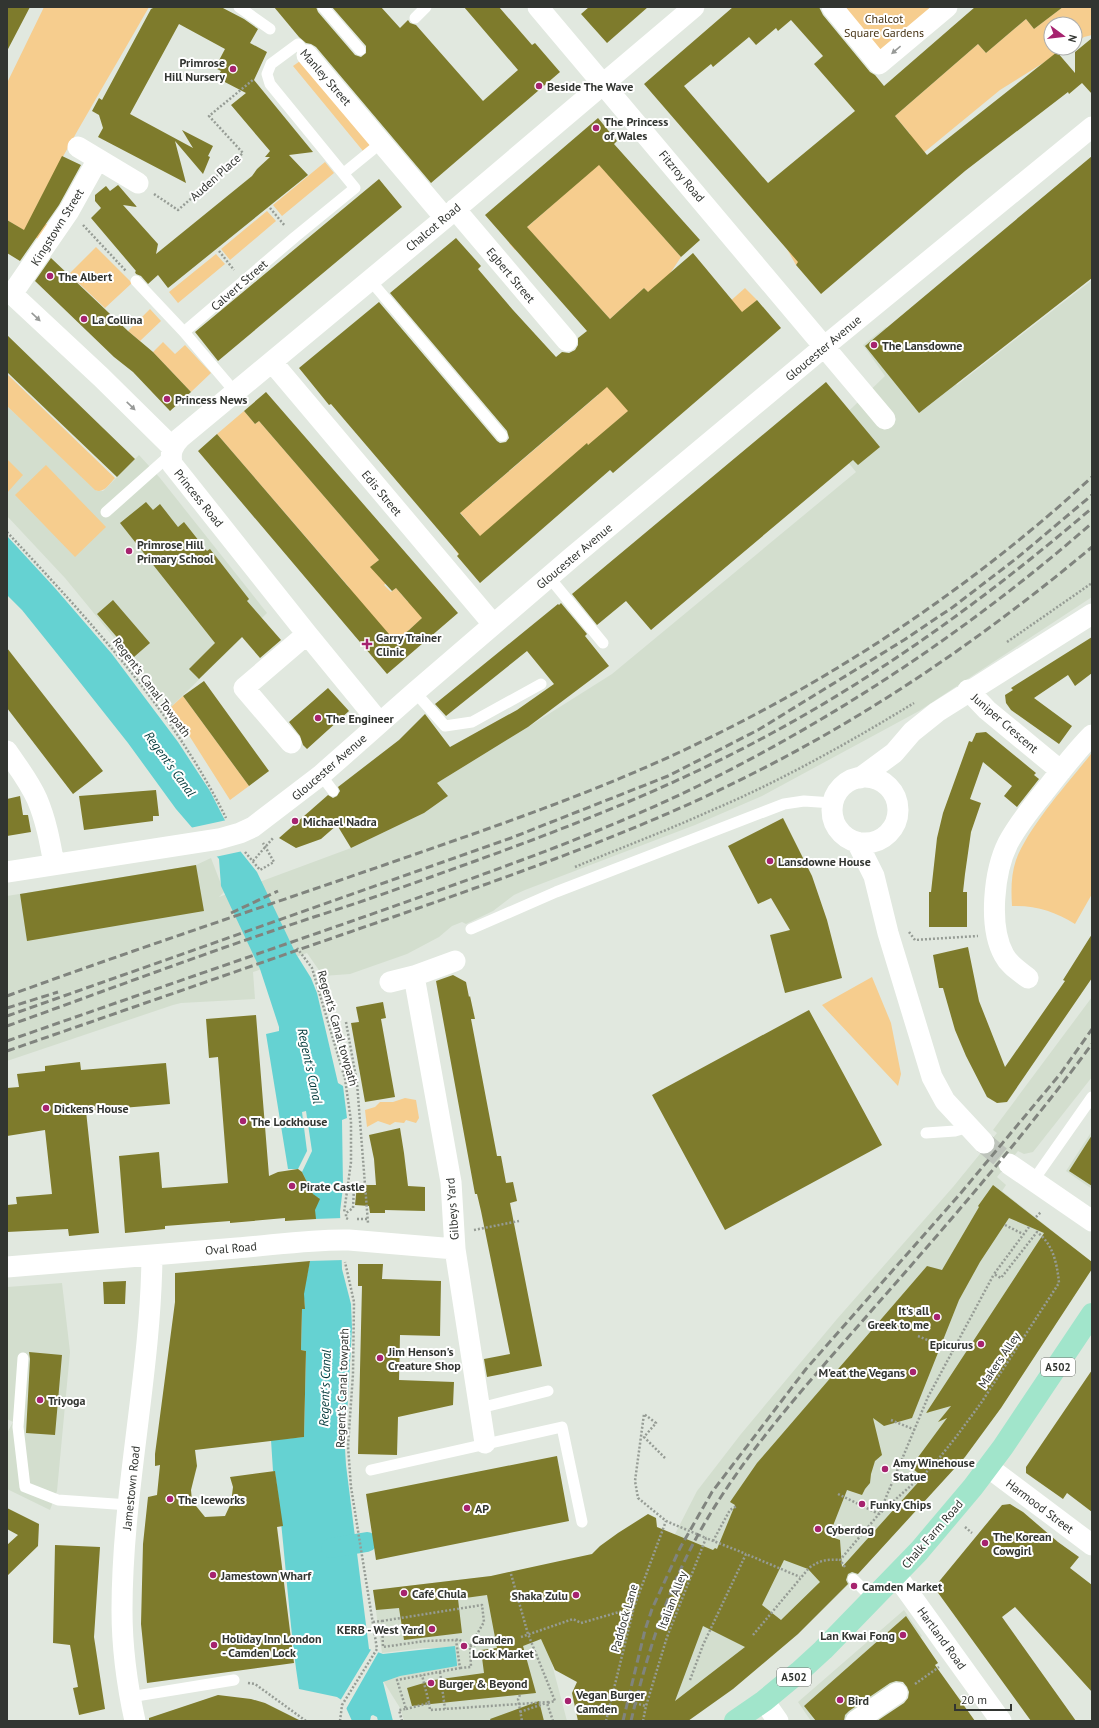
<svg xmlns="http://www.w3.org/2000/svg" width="1099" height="1728" font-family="'PT Sans',sans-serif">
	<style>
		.built { fill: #d3dece }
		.green { fill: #f6cd8e }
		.water { fill: #65d2d2 }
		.pier { fill: #e1e8df }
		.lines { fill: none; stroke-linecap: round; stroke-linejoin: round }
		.canal { stroke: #65d2d2; stroke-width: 20 }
		.building { fill: #7e7b2c; fill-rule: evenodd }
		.street-tunnel { stroke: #bec4bc; stroke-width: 21; stroke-dasharray: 21 10; stroke-linecap: butt }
		.path { stroke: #969c95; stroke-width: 2.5; stroke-dasharray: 2 2; stroke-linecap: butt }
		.lane { stroke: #fff; stroke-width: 11 }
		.street { stroke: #fff; stroke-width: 21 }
		.primary { stroke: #a1e5cb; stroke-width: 22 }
		.rail { stroke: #80847e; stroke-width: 3; stroke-dasharray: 8 4; stroke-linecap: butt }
		.oneway { fill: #989a98 }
		.poi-dot { fill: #a6236f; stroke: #fff; stroke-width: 1.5 }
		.labels { text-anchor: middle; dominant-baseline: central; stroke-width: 4; stroke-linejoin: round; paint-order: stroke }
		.shield { fill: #fff; stroke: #70726f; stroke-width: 1 }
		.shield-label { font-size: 11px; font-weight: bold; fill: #323531 }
		.park-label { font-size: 12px; fill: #463315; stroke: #fff }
		.poi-label { font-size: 12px; font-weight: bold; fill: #323531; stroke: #fff; text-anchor: start }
		.street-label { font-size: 12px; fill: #323531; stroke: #fff }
		.water-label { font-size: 13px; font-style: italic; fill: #013839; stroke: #fff }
	</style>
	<rect width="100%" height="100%" fill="#e1e8df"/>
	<path class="built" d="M1092 280V597L919 711 762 796 695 825 525 890 514 895 493 911 466 924 462 922 452 926 439 937 407 954 350 974 323 976 307 953 253 972 255 999 181 1003 173 1005 7 1061V896L196 865 211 858 224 892 219 897 351 848 424 813 448 796 437 783 528 727 612 674 856 472 825 434 885 376 863 345 886 327 922 370 935 359 957 385Z
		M7 406 97 491H103L139 455 160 478 267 613 171 707 65 578 7 516Z
		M1092 997V1077L1033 1152 1024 1154 1018 1151 997 1177 1006 1185 1002 1191 1092 1262 1001 1408 965 1457 847 1586 798 1634 733 1689 688 1721H614L672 1540 697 1491 741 1434 837 1319 953 1187 997 1133 993 1130Z
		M1092 1131V1189L1066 1171Z
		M62 1283 70 1352 57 1491 50 1510 7 1489V1433L13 1422 7 1419V1287Z
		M530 1568 553 1668 567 1721H404L400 1708 382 1679 457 1664 455 1648H423L382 1653 373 1590 491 1576Z
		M904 1610 922 1636 898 1655 895 1676 900 1682 888 1689 840 1721H811L798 1702Z"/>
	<path class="green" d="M44 7H149C111 74 71 139 36 207L34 216 48 225 38 239 7 220V83Z
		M842 7H934L880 52Z
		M1063 7H1092V35L1084 37 1075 43V24H1051V48H1067L1000 90 832 228 796 265 787 249 824 206 910 134 895 116 978 44 986 53 1026 19 1034 29Z
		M303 59 373 143 363 151 293 66Z
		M325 162 334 173 282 216 273 205Z
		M599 164 681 257 669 275 709 320 745 288 757 300 589 445 587 444 459 555 453 547 474 529 353 385 472 503 598 395 597 392 683 333 644 288 610 319 533 234 515 250 509 243Z
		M267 211 276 221 230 260 221 249Z
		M96 247 132 283 105 308 69 274Z
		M216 254 225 264 178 303 169 292Z
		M150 309 161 321 140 341 128 331Z
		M163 342 175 354 185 345 211 373 191 392 153 352Z
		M7 374 115 478C109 484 104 494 95 490L7 406Z
		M244 411 255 424 259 421 379 560 371 567 392 578 384 585 391 592 396 588 408 602 431 582 445 598 375 660 371 653 348 586 217 434Z
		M7 459 23 475 7 493Z
		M46 465 106 527 75 557 15 495Z
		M183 696 249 786 230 800 171 707Z
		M1091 754 1092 894 1075 924C1056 912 1036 905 1012 906 1011 890 1011 875 1016 860 1029 826 1068 783 1091 754Z
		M872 977 891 1023 901 1074 898 1086 822 1005Z
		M405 1098 416 1100 419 1118 416 1123 406 1120 404 1123 395 1122 390 1125 378 1121 367 1127 365 1110 375 1107 380 1102H393Z"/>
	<path class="water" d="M7 536 54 587 112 654 178 742 210 791 241 852 257 872 296 954 311 978 317 993 338 1083 343 1086 347 1118 342 1120 343 1187 340 1212 342 1269 351 1304 352 1328 345 1449 346 1465 369 1649 383 1654 455 1646 457 1664V1666L400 1676 383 1682 393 1721H378L377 1717 373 1715 371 1716 370 1721H352L343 1701 337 1697 299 1689C288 1617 285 1544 275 1472L273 1471 271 1440 304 1437 306 1351 301 1350 302 1309H305C305 1303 303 1296 304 1290 309 1263 318 1233 314 1205L319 1201V1198L314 1196 302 1172 298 1169H288L266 1034 279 1031V1027L260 969 221 886 219 859 176 809 128 743 71 671 22 610 7 595Z"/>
	<path class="pier" d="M227 820 243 851 215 857 190 828Z
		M306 1111 312 1151 302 1172 298 1169 307 1151 302 1112Z
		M343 1218 344 1260 308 1261 314 1219Z
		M372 1648 379 1651 346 1709 340 1701Z"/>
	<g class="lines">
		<path class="canal" d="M331 1548 367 1542"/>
	</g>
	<path class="building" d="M7 7H30L7 51Z
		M155 7H221L244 19 258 29 250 43 267 52 254 80 313 152 289 155 308 175 168 288 158 275 148 284 141 276 136 274 135 272 136 271 91 218 101 208 95 201V195L106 186 110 191 118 185 119 186 137 207 123 205 158 244 156 254 252 176 257 169 270 157H265L270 151 231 105 246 93 217 78 221 71 215 68 225 49 179 24 130 114 193 148 182 130 213 146 208 156 210 157 203 174 175 141 186 183 98 137 103 128 99 115 92 111 99 98 102 100 151 9Z
		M274 7H316L318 12 355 55 361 57 366 53V46L332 7H381L400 28 408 20 410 23 416 25 483 101 518 70 464 7H499L532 45 535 43 560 72 431 183 316 47 311 44 306 43 299 37Z
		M589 7H648L607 43 581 14Z
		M733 7H819L823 15 870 72 875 75 884 86 975 7H1063L1034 29 1026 19 986 53 978 44 895 116 927 155 1057 52 1075 73V52L1092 38V94L1082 83 1069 94 1068 92 965 171 821 294 796 265 798 262 644 84ZM791 20 823 56 814 64 855 111 768 183 684 86 711 64 713 67 749 37 756 45 776 28 778 31Z
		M598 118 617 141 614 144 700 240 681 257 599 165 527 227 610 319 644 288 648 292 693 253 742 312 757 300 781 328 613 473 610 470 480 583 457 556 459 554 331 404 329 405 299 368 379 302 497 441 500 443 506 442 509 438 507 431 390 293 456 238 481 266 478 269 513 310 556 357 562 352 569 353 575 350 578 345V338L587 331 485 215ZM607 387 628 411 588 445 587 443 480 536 460 513Z
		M62 156 81 165 59 205 20 261 7 253V220L24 230Z
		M1092 156V278L919 413 865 346Z
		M379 179 402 207 218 361 195 332Z
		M51 258 128 331 153 352 191 392 170 411 133 372 114 357 35 281Z
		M7 335 135 459 117 477 7 372Z
		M826 382 880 447 858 465 853 460 651 630 626 601 597 625 572 594Z
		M266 392 458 613 387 674 198 451 217 434 395 641 409 630 422 618 396 588 392 591 370 567 379 560 259 421 255 424 244 411Z
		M146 502 153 510 160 504 178 527 184 522 207 551 210 549 249 599 247 601 281 640 260 658 242 637 199 679 189 669 215 643 120 523Z
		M113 600 150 643 134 657 97 614Z
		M561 603 587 634 585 636 609 666 528 727 437 783 448 796 424 813 351 848 337 825 321 839 296 848 279 838 328 795 333 798 337 796 340 791 338 787 399 740 425 714 450 747 517 710 554 684 527 651 446 716 435 704 558 604 559 605Z
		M1092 637V673L1075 686 1068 675 1034 698 1072 726 1059 744 1011 710 1006 703 1005 695 1013 690 1011 688Z
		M7 648 103 771 73 794 7 708Z
		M204 681 269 771 249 786 183 696Z
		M328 688 349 711 307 749 303 745 300 736 289 722Z
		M986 732 1036 773 1034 775 1039 779 1017 807 1004 796 1012 786 983 762 970 799 981 803 971 832 965 874 963 892H967V927H929V892H931L937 838 943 813 969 741 972 742 976 733Z
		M156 790 159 816H153V821L84 830 79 796Z
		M20 796 23 815H28L31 832 7 836V799Z
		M783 818 812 876 827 920 842 978 785 993 770 935 790 930 771 898 758 904 728 846Z
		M196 865 204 911 27 941 20 894Z
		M1092 934V978L1007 1102 997 1103 987 1097 966 1056 955 1030 943 988H939L933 955 968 947 979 1001 1005 1067 1065 981 1063 980Z
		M453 975 466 982 469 997 470 996 475 1019H471L497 1156H501L506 1183 513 1182 517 1201 510 1203 542 1366 487 1377 484 1359 510 1354 481 1211 477 1194H475L436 981Z
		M383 1002 386 1018 381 1019 395 1097 365 1102 351 1023 359 1022 356 1007Z
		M809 1010 882 1145 725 1230 652 1095Z
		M256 1015 269 1176 278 1172 298 1169 302 1172 313 1194 320 1199 315 1210 316 1219 285 1221V1218L230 1223V1221L165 1226V1229L125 1233 119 1156 159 1152 162 1188 228 1183 218 1057 209 1058 206 1019Z
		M80 1062 81 1070 166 1063 170 1104 86 1111 99 1233 69 1236 68 1229 7 1232V1205L17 1204 16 1197 52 1194 45 1130 7 1136V1088L19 1087 17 1074 45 1071V1066Z
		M400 1128 404 1153 408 1186 425 1187V1211L385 1210V1213H370L369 1206 355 1205 357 1185H376L374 1159 369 1135Z
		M1092 1135V1186L1069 1171Z
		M993 1185 1092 1262V1269L1001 1408 965 1457 858 1574 852 1572 848 1574 846 1580 848 1584 798 1634 733 1689 688 1721H578L572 1693 577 1682 555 1670 541 1639 523 1646 536 1693 412 1706 407 1688 434 1680 484 1673 481 1650 497 1648 487 1595 458 1599 462 1633 404 1640 399 1608 376 1610 373 1590 491 1576 592 1554 600 1546 618 1533 648 1514 656 1518 657 1527 713 1550 715 1548 717 1549 735 1505 730 1502 757 1463 927 1266 942 1270 979 1207 978 1206ZM1009 1218 1044 1233 926 1413 951 1406 938 1422 947 1418 913 1464V1469L923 1477 842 1567 840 1540 829 1536 847 1490 862 1495 865 1489 870 1483 871 1474 875 1461 882 1455 873 1418 884 1426 912 1418 959 1300 980 1262ZM784 1560 808 1569 820 1582 781 1620 762 1605ZM703 1626 745 1647 675 1701Z
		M310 1261 304 1294 305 1309H302L301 1350 306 1351 304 1437 195 1450 197 1466 191 1490 192 1501 205 1517 225 1516 231 1503 233 1487 230 1477 275 1471 283 1526 277 1527 294 1663 147 1683 141 1624 143 1544 148 1497 157 1495 160 1465 155 1466V1454L175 1302V1273Z
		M358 1264H383L382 1279 441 1281 440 1336 400 1335 399 1380 454 1382 453 1405 398 1417 397 1455 358 1454 362 1286H358Z
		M126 1281 125 1304H104L103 1282Z
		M29 1352 62 1355 55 1435 26 1433 30 1359Z
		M1092 1370V1512L1067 1493 1063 1499 1026 1473V1467Z
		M557 1456 569 1521 376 1560 366 1494Z
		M1010 1504 1023 1512 1058 1542 1079 1557 1070 1568 1092 1585V1692L1015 1607 1002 1617 1076 1721H1031L936 1590 937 1584 1002 1505Z
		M7 1508 39 1524 38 1546 7 1576V1545L18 1535 7 1529Z
		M55 1545 100 1547 94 1637 105 1709 79 1715 73 1688 78 1687 70 1645 53 1643Z
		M906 1616 938 1663 935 1665 975 1721H877L904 1703 908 1698 909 1692 907 1687 903 1682 896 1681 890 1683 849 1711 845 1715 844 1721H816L804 1706Z
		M218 1695 251 1699 265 1703 301 1721H149V1718Z
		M539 1701 544 1721H491L490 1719Z"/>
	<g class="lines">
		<path class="street-tunnel" d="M984 1143 1009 1164"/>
		<path class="path" d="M154 194 178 210 243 153 209 116 254 79
			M270 208 285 226
			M83 225 126 271
			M219 251 234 270
			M7 532C88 619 173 710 226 818
			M1007 642 1092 583
			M245 852 260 870 274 862 263 843
			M253 861 274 837
			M575 867C620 848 666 831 710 811 779 782 850 742 914 703
			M909 932 915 940 978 936
			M297 948 312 968 345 1079 351 1121V1162L344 1213
			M346 1022 357 1083 368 1223
			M1036 1217 1041 1212
			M348 1219 346 1218V1213L353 1208 354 1187 349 1186
			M357 1219H367
			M1005 1225 1023 1234
			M474 1230 519 1221
			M918 1336 953 1351
			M891 1420 915 1430
			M665 1458 644 1437 656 1423 644 1414 635 1481 638 1498 666 1521 706 1538
			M838 1494 879 1514 928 1397 994 1274
			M965 1527 972 1533
			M713 1541 730 1510 737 1506
			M845 1567 840 1560 879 1514 932 1467 956 1437 981 1403 1059 1283C1057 1263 1053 1244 1037 1232L1001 1278 994 1274 1029 1227
			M511 1574 528 1634 555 1701 547 1703 553 1721
			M382 1621 482 1605 484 1622 470 1646 471 1667 460 1668
			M373 1622 382 1621 383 1647 425 1641 456 1640 460 1668 397 1680 406 1709 399 1710 402 1721
			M753 1635 809 1568C820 1560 827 1559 840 1560
			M521 1637 573 1619 581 1623 633 1608
			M456 1640 458 1639 470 1646 504 1640
			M440 1672 445 1709
			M690 1680 703 1645 746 1554 800 1577
			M248 1683 255 1684 306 1721
			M915 1684 939 1667
			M520 1695 518 1699 522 1721
			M612 1697 646 1706
			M429 1703 430 1710 549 1702
			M406 1709 429 1703 422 1675
			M520 1712 546 1703
			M340 1721 342 1705 377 1649 351 1487 348 1446 353 1374 354 1302 345 1262
			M606 1721 634 1607 666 1521
			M643 1721 646 1706 667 1637 706 1538 746 1554"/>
		<path class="lane" d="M239 7 270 29
			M323 7 360 50
			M415 18 426 7
			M344 173 382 142
			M370 280 502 436
			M136 281 184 332
			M235 392 184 332 295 237 355 188 270 84 267 74 271 64 298 44 307 55
			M106 512 170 455
			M549 577 603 643
			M415 692 445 726 472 722 541 684
			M321 775 333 791
			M471 929 556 892 784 804 804 801 833 803
			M926 1133 955 1131 969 1127
			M1033 1181 1092 1097
			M23 1358 18 1427 25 1487 58 1500 129 1505
			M480 1408 548 1391
			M371 1470 562 1427 582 1522
			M853 1579 873 1599
			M130 1697 234 1680"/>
		<path class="street" d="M538 7 885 419
			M832 7 879 64 947 7
			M307 55 445 218
			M78 147 138 183
			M455 209 567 341
			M7 291 12 294 101 377 172 447
			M12 294 69 211 98 159
			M272 362 493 624
			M968 690 987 710 1061 771
			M379 722 307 634 172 464C170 453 172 446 180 438L445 218 694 7
			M291 743 244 688 307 634
			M7 751C17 766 29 781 37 799 46 820 50 842 54 864
			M832 810a33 33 0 1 1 66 0a33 33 0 1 1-66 0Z
			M860 778 894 753 912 732 937 712 1092 614
			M857 842 874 876 888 933 932 1077 945 1101 984 1143
			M7 872 219 839 240 833 253 827 321 775 415 692 571 558 825 346 1092 127
			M414 976 451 1182 455 1249 485 1443
			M1028 978C1019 971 1009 965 1004 955 988 926 994 871 1008 843 1018 824 1032 807 1045 791 1060 772 1075 752 1092 735
			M390 982 414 976 455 961
			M1009 1164 1092 1221
			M7 1267C84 1261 160 1254 237 1248 275 1245 312 1239 349 1240L455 1249
			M988 1467 1092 1545
			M896 1575 1001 1721
			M764 1701 778 1721
			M135 1721C127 1685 122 1647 122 1610 122 1492 151 1373 152 1255
			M856 1721 897 1693"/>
		<path class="primary" d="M735 1721 764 1701 799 1672 823 1650 919 1551 973 1487 1003 1447 1092 1314"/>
		<path class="rail" d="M231 913 278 891
			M7 996C133 950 260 908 387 864 502 824 618 785 727 729 860 662 983 577 1092 477
			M7 1008 58 992
			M7 1016 511 838 668 776 758 730 904 640 953 607 1017 558 1092 495
			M7 1026C110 989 213 950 317 916 371 899 425 879 478 860 580 823 679 784 774 732 888 670 994 592 1092 508
			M7 1041C135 996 264 952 392 907 495 870 600 834 698 786 840 716 973 627 1092 523
			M7 1051C137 1006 266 961 396 916 518 873 640 831 756 772 877 711 988 634 1092 547
			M623 1721 645 1630 652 1609 680 1548 712 1492 806 1369 960 1194 1061 1073 1092 1029
			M631 1721C647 1654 668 1586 703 1526 747 1450 808 1383 866 1317 944 1228 1022 1139 1092 1044"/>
	</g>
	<defs><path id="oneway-solid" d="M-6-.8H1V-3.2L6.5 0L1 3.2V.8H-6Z"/></defs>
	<g class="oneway">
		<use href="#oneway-solid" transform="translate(896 50) rotate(140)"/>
		<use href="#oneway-solid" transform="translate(36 317) rotate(43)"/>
		<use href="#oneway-solid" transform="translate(131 406) rotate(44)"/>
	</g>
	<g class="poi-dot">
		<circle cx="233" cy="69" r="4"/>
		<circle cx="539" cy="86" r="4"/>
		<circle cx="596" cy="128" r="4"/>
		<circle cx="50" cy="276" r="4"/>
		<circle cx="84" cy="319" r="4"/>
		<circle cx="874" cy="345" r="4"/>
		<circle cx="167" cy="399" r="4"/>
		<circle cx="129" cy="551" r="4"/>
		<path d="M365 638h4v4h4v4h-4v4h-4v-4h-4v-4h4z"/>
		<circle cx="318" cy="718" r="4"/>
		<circle cx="295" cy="821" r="4"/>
		<circle cx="770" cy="861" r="4"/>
		<circle cx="46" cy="1108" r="4"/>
		<circle cx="243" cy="1121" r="4"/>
		<circle cx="292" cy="1186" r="4"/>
		<circle cx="937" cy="1317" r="4"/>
		<circle cx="981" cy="1344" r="4"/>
		<circle cx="380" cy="1358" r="4"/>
		<circle cx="913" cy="1372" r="4"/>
		<circle cx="40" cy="1400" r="4"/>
		<circle cx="885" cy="1469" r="4"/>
		<circle cx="170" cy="1499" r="4"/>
		<circle cx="862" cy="1504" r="4"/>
		<circle cx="467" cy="1508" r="4"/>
		<circle cx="818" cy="1529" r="4"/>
		<circle cx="985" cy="1543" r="4"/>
		<circle cx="213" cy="1575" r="4"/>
		<circle cx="854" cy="1586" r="4"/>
		<circle cx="404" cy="1593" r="4"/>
		<circle cx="576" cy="1595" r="4"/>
		<circle cx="432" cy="1629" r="4"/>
		<circle cx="903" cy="1635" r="4"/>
		<circle cx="214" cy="1645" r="4"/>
		<circle cx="464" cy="1646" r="4"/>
		<circle cx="431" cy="1683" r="4"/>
		<circle cx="840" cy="1700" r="4"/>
		<circle cx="568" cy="1701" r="4"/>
	</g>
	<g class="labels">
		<g class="shield">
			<rect x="1041" y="1358" width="34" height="18" rx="3"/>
			<rect x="777" y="1668" width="34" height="18" rx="3"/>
		</g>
		<g class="shield-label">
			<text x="1058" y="1367">A502</text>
			<text x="794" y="1677">A502</text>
		</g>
		<g class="park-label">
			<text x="884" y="18">Chalcot<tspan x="884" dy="14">Square Gardens</tspan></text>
		</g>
		<g class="poi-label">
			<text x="225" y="62" text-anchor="end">Primrose<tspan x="225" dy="14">Hill Nursery</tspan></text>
			<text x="547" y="86">Beside The Wave</text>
			<text x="604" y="121">The Princess<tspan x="604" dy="14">of Wales</tspan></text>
			<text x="58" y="276">The Albert</text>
			<text x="92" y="319">La Collina</text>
			<text x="882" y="345">The Lansdowne</text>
			<text x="175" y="399">Princess News</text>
			<text x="137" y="544">Primrose Hill<tspan x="137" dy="14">Primary School</tspan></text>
			<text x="376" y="637">Garry Trainer<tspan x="376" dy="14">Clinic</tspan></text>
			<text x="326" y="718">The Engineer</text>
			<text x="303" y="821">Michael Nadra</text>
			<text x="778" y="861">Lansdowne House</text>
			<text x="54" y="1108">Dickens House</text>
			<text x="251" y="1121">The Lockhouse</text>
			<text x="300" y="1186">Pirate Castle</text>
			<text x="929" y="1310" text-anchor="end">It's all<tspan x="929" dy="14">Greek to me</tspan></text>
			<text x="973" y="1344" text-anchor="end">Epicurus</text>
			<text x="388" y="1351">Jim Henson's<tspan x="388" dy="14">Creature Shop</tspan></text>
			<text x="905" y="1372" text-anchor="end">M'eat the Vegans</text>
			<text x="48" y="1400">Triyoga</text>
			<text x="893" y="1462">Amy Winehouse<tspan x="893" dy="14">Statue</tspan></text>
			<text x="178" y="1499">The Iceworks</text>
			<text x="870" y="1504">Funky Chips</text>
			<text x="475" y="1508">AP</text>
			<text x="826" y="1529">Cyberdog</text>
			<text x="993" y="1536">The Korean<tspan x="993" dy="14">Cowgirl</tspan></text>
			<text x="221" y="1575">Jamestown Wharf</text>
			<text x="862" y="1586">Camden Market</text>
			<text x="412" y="1593">Café Chula</text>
			<text x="568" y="1595" text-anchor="end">Shaka Zulu</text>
			<text x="424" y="1629" text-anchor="end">KERB - West Yard</text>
			<text x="895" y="1635" text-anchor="end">Lan Kwai Fong</text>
			<text x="222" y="1638">Holiday Inn London<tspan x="222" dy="14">- Camden Lock</tspan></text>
			<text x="472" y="1639">Camden<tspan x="472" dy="14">Lock Market</tspan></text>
			<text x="439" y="1683">Burger &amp; Beyond</text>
			<text x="576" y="1694">Vegan Burger<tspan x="576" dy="14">Camden</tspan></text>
			<text x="848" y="1700">Bird</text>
		</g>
		<g class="street-label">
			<text transform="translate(326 77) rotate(49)">Manley Street</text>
			<text transform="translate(682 176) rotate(50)">Fitzroy Road</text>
			<text transform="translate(215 177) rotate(-42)">Auden Place</text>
			<text transform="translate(57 227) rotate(-58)">Kingstown Street</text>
			<text transform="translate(433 227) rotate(-40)">Chalcot Road</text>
			<text transform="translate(511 275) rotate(50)">Egbert Street</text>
			<text transform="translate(239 285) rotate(-41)">Calvert Street</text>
			<text transform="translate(823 348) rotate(-40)">Gloucester Avenue</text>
			<text transform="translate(382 493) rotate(50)">Edis Street</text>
			<text transform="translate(199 498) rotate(51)">Princess Road</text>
			<text transform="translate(574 556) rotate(-40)">Gloucester Avenue</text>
			<text transform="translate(152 687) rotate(53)">Regent's Canal Towpath</text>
			<text transform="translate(1005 723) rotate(41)">Juniper Crescent</text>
			<text transform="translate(329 767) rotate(-41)">Gloucester Avenue</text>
			<text transform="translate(338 1028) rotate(74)">Regent's Canal towpath</text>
			<text transform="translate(452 1209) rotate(-94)">Gilbeys Yard</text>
			<text transform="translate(231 1248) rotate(-5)">Oval Road</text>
			<text transform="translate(999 1360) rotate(-56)">Makers Alley</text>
			<text transform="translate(342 1388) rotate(-88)">Regent's Canal towpath</text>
			<text transform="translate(131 1488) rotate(-84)">Jamestown Road</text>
			<text transform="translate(1040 1506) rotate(37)">Harmood Street</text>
			<text transform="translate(932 1534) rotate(-49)">Chalk Farm Road</text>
			<text transform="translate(672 1600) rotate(-69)">Italian Alley</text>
			<text transform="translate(624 1618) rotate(-74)">Paddock Lane</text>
			<text transform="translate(942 1638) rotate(54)">Hartland Road</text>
		</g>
		<g class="water-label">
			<text transform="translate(170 764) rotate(54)">Regent's Canal</text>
			<text transform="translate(310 1066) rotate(78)">Regent's Canal</text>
			<text transform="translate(325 1388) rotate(-88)">Regent's Canal</text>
		</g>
	</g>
	<rect width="1099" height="1728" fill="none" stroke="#323531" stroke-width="16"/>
	<g transform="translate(1063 36) rotate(105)"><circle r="19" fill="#ffffff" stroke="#adaead"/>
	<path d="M0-3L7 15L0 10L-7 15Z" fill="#a6236f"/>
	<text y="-6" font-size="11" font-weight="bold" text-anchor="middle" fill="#323531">N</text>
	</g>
	<path d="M955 1704v6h56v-6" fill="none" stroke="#323531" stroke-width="2"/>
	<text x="961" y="1704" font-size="12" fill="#323531" stroke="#ffffff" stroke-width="3" paint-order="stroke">20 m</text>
</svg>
